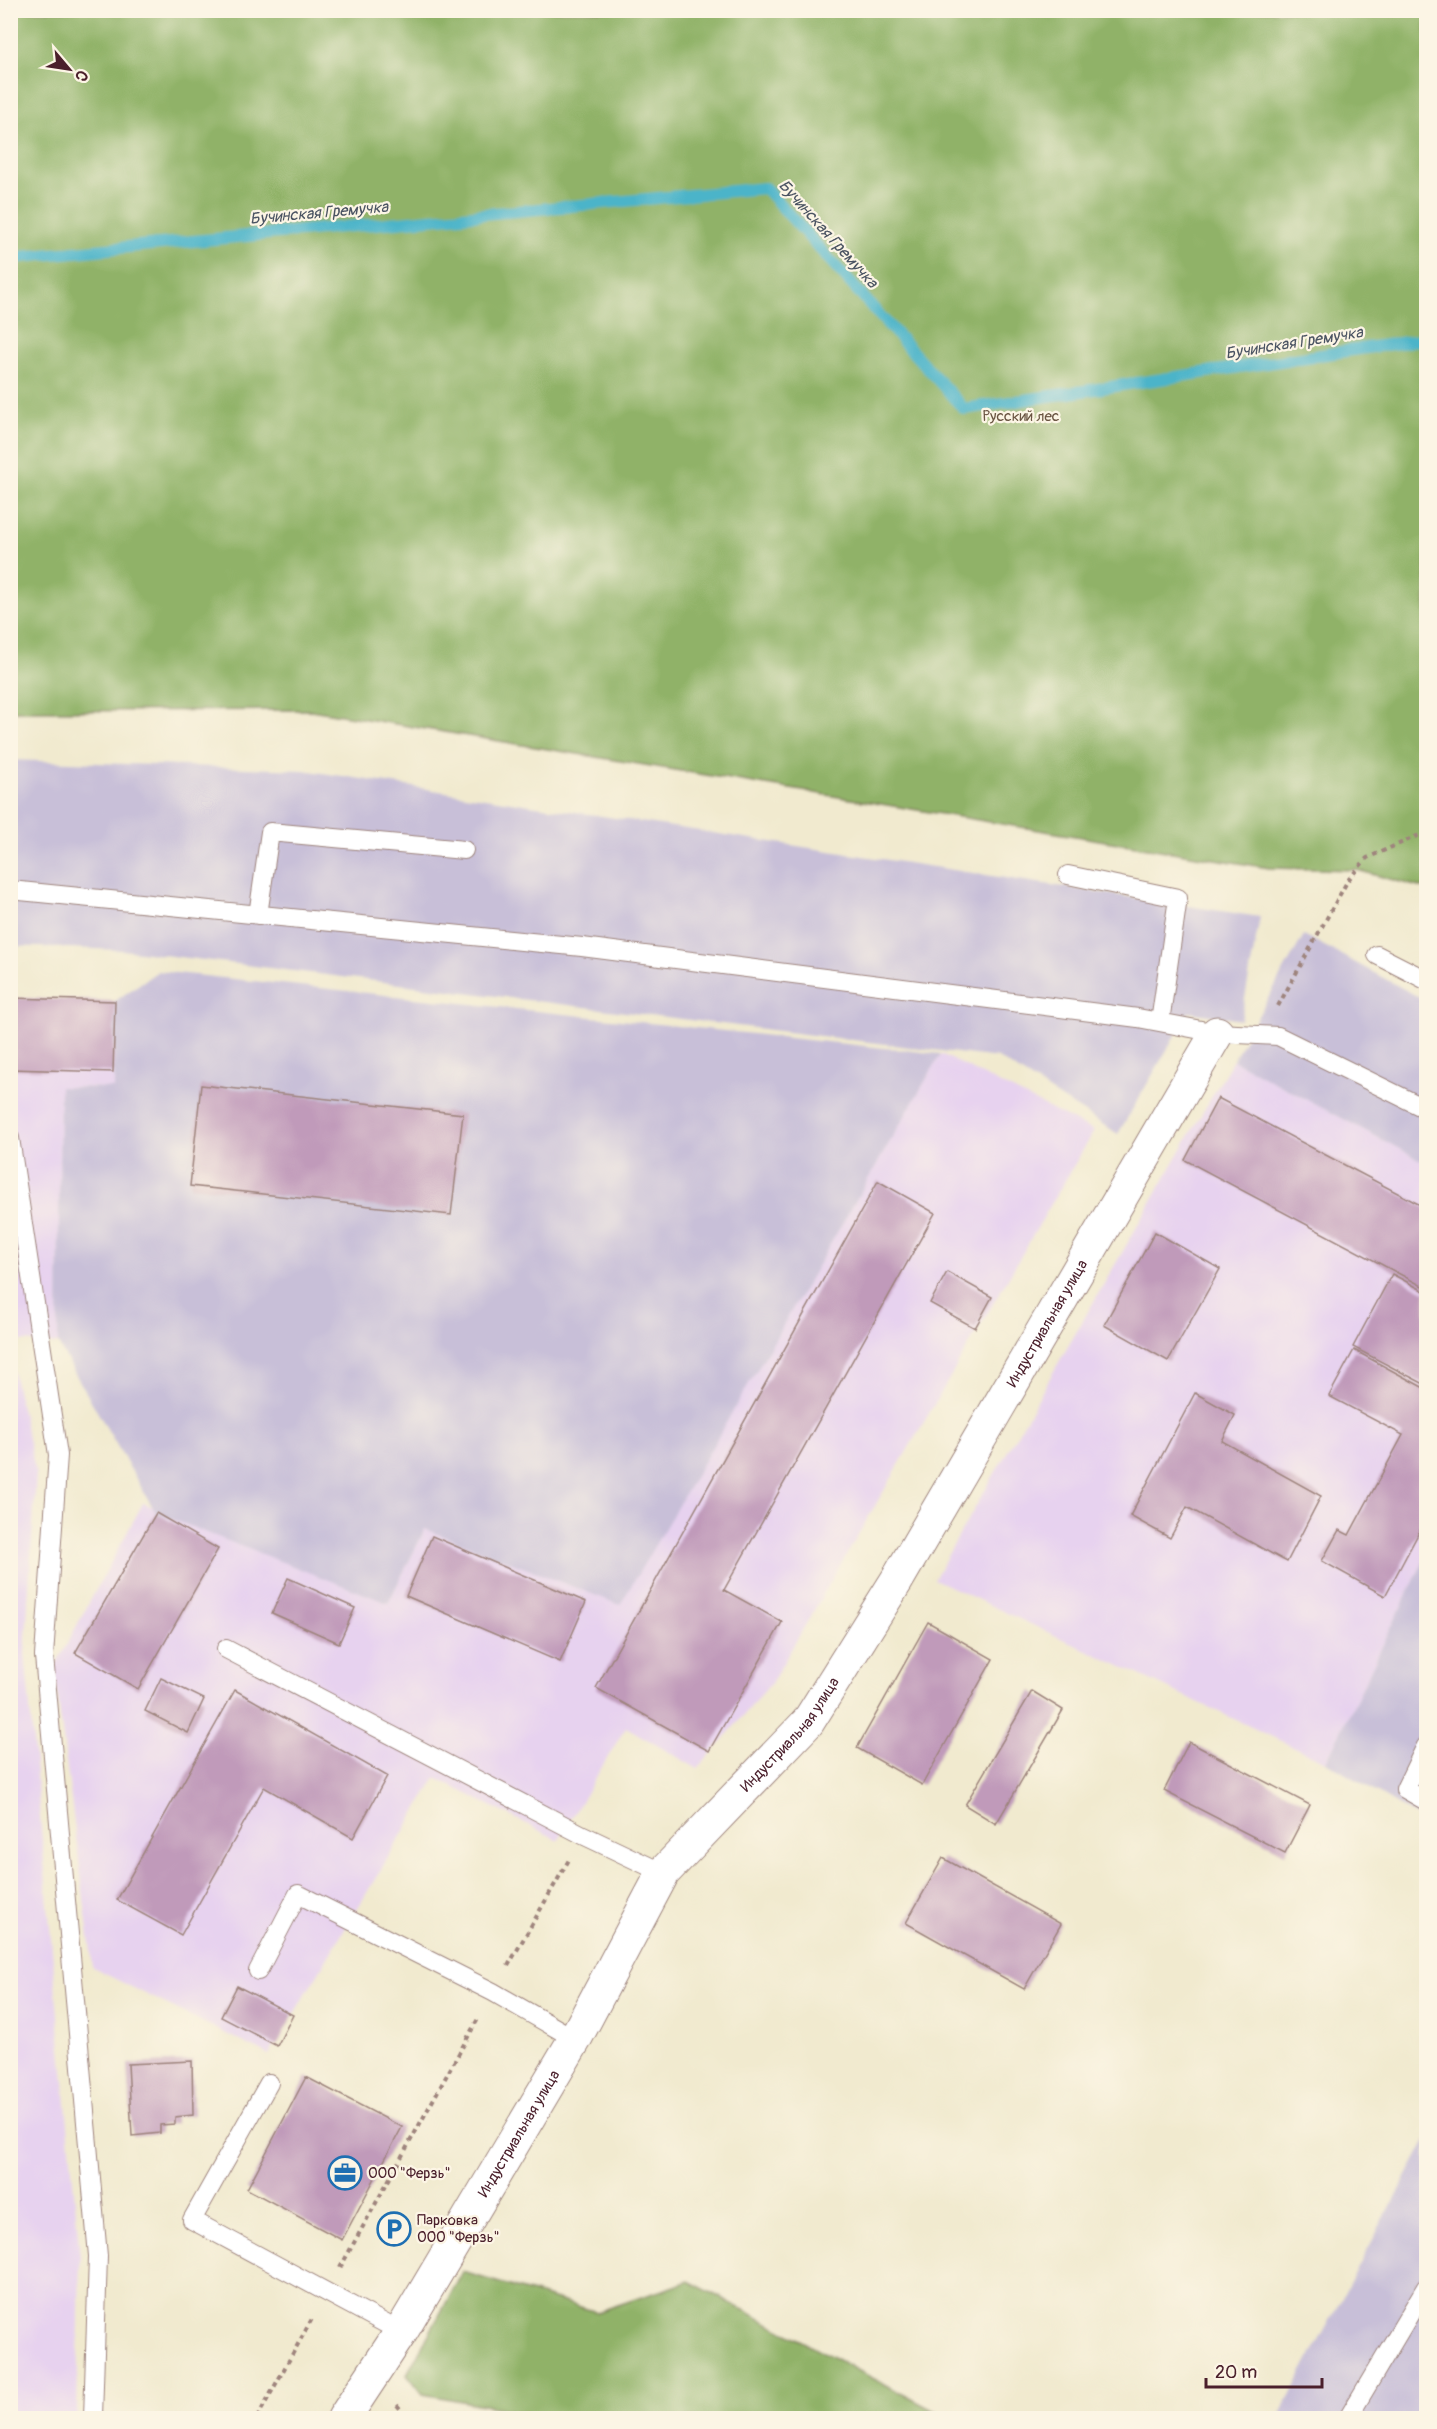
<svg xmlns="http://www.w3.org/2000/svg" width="1437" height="2429" font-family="Pangolin,sans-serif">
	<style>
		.built { fill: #e7d2ef }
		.industrial { fill: #c8bfd8 }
		.forest { fill: #90b267; stroke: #6d6849; stroke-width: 1.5 }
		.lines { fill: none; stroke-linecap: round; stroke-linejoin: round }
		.stream { stroke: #4bb4c9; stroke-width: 12 }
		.building { fill: #c09aba }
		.lane-casing { stroke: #9e847d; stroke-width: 20 }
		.street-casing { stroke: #9e847d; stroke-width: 35 }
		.path { stroke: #9e847d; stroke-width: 4; stroke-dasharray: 4.5 4.5; stroke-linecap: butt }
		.lane { stroke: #fff; stroke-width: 18 }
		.street { stroke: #fff; stroke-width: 33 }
		.labels { text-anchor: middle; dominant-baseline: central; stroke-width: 4.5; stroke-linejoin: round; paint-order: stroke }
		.park-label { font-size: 15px; fill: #6a5442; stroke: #fcf5e5 }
		.street-label { font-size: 15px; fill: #4a1f2b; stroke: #fcf5e5 }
		.poi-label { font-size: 15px; fill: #4a1f2b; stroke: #fcf5e5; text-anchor: start }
		.water-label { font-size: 16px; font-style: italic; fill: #4a5362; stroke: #fcf5e5 }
	</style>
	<rect width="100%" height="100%" fill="#fcf5e5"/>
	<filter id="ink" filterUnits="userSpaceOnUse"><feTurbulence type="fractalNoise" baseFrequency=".0167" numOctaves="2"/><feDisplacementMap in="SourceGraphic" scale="12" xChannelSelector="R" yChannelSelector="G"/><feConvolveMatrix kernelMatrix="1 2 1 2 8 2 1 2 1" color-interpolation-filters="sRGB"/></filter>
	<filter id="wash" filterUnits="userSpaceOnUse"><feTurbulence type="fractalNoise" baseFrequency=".008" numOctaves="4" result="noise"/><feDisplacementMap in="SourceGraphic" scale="24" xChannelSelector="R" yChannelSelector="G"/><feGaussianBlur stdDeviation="1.35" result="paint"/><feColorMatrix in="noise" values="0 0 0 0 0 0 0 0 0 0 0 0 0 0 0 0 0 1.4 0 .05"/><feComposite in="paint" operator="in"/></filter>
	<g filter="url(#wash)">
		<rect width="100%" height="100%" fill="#f1eacf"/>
		<path class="built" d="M11 998 115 1001 114 1088 60 1087 58 1344 11 1340Z
			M941 1054 1094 1131 772 1682 698 1769 626 1727 558 1840 436 1778 269 2055 93 1968 54 1668 143 1503 388 1603 425 1529 620 1604Z
			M1233 1060 1426 1163V1556L1326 1762 934 1579Z
			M10 1358 36 1474 25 1653 80 2257 77 2418H11Z"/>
		<path class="industrial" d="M11 760 303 770 1260 917 1241 1020 1189 1012 1118 1134 998 1058 123 950 11 946Z
			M1304 935 1426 1001V1163L1233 1060Z
			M158 971 941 1054 620 1605 425 1529 388 1603 156 1513 58 1344 60 1087 114 1088 115 1001Z
			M1426 1556V1822L1326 1762Z
			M1426 2140V2418H1278Z"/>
		<path class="forest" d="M10 11H1426V889L1357 870 1269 868 311 710 11 711Z
			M463 2272 597 2312 689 2281 948 2418H554L423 2394 407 2374Z"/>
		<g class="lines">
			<path class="stream" d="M10 258 765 188 964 409 1426 339"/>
		</g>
		<g id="blocks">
			<path class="building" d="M10 998 115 1001 113 1072 10 1069Z
				M201 1085 463 1114 451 1215 190 1186Z
				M1218 1098 1426 1208V1288L1185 1160Z
				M878 1181 935 1213 724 1590 782 1622 709 1751 596 1688Z
				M1155 1232 1220 1269 1168 1361 1104 1325Z
				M947 1272 992 1297 975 1328 930 1303Z
				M1392 1274 1426 1292V1385L1353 1347Z
				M1354 1350 1426 1389V1519L1385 1596 1322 1561 1339 1530 1349 1535 1403 1435 1329 1396Z
				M1195 1393 1235 1415 1222 1441 1321 1496 1287 1562 1187 1507 1170 1538 1130 1516Z
				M156 1513 218 1549 138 1689 75 1653Z
				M432 1536 586 1602 560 1662 406 1596Z
				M288 1578 355 1608 339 1643 272 1613Z
				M928 1622 993 1659 922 1785 857 1748Z
				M161 1678 204 1699 188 1733 145 1711Z
				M235 1690 387 1776 353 1838 264 1787 181 1935 117 1900Z
				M1032 1691 1063 1710 996 1824 965 1805Z
				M1189 1742 1310 1805 1285 1853 1164 1791Z
				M943 1858 1061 1924 1024 1989 906 1923Z
				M237 1986 293 2015 277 2046 221 2017Z
				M192 2061 193 2115 175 2117V2124L160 2125V2133L132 2136 128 2064Z
				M306 2077 402 2127 342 2240 247 2189Z"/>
		</g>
	</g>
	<g filter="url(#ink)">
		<use href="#blocks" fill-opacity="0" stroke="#9e847d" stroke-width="1.5"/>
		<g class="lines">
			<defs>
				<path id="lane" d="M1068 875 1178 898 1160 1022
					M10 890 582 947 1138 1018 1217 1033 1278 1036 1426 1109
					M258 915 270 832 464 850
					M1377 955 1426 980
					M10 1138 58 1455 44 1656 98 2256 93 2418
					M226 1649 583 1835 663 1873
					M1426 1746 1405 1789 1426 1801
					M258 1971 298 1894 493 1992 575 2039
					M269 2083 192 2220 401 2332
					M1348 2418 1426 2287"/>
				<g id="street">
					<path id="s1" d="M344 2418 401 2332 575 2039 663 1873 808 1722 897 1580 1217 1033"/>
				</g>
			</defs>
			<use href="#lane" class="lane-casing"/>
			<use href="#street" class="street-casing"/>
			<path class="path" d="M1278 1006 1348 880 1367 858 1426 832
				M508 1966 570 1858
				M340 2268 479 2017
				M397 2405 408 2418
				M257 2418 313 2317"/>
			<use href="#lane" class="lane"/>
			<use href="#street" class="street"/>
		</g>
	</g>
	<defs>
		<symbol id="office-ring" viewBox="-11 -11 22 22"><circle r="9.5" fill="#fcf5e5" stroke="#1f6fb2" stroke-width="1.5"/><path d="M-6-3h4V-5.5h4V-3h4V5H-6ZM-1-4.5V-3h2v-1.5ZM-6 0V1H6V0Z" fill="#1f6fb2"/></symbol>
		<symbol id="parking-ring" viewBox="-11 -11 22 22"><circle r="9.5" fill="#fcf5e5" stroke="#1f6fb2" stroke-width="1.5"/><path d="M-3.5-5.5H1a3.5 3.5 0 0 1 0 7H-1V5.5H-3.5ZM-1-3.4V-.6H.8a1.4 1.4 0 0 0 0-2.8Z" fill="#1f6fb2"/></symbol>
	</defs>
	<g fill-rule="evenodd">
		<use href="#office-ring" x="326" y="2154" width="38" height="38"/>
		<use href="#parking-ring" x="375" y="2210" width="38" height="38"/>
	</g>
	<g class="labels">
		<g class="park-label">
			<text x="1021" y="416">Русский лес</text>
		</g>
		<g class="street-label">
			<text stroke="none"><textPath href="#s1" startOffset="1306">Индустриальная улица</textPath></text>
			<text stroke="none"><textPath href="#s1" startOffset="820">Индустриальная улица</textPath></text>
			<text stroke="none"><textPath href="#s1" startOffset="334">Индустриальная улица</textPath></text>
		</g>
		<g class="poi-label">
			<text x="368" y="2173">ООО "Ферзь"</text>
			<text x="417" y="2220">Парковка<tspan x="417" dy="17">ООО "Ферзь"</tspan></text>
		</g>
		<g class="water-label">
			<text transform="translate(319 213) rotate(-5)">Бучинская Гремучка</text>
			<text transform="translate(828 234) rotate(48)">Бучинская Гремучка</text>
			<text transform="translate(1294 343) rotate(-9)">Бучинская Гремучка</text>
		</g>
	</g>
	<rect width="1437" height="2429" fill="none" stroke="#fcf5e5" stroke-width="36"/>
	<g transform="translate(69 69) rotate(119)" stroke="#fcf5e5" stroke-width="4.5" paint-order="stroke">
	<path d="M0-4.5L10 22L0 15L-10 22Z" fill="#4a1f2b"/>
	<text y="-9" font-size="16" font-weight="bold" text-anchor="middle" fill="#4a1f2b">С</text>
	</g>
	<path d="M1206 2378v9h116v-9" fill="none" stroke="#4a1f2b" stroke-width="3"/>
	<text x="1215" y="2378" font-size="18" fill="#4a1f2b" stroke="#fcf5e5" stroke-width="4.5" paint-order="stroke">20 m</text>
</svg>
